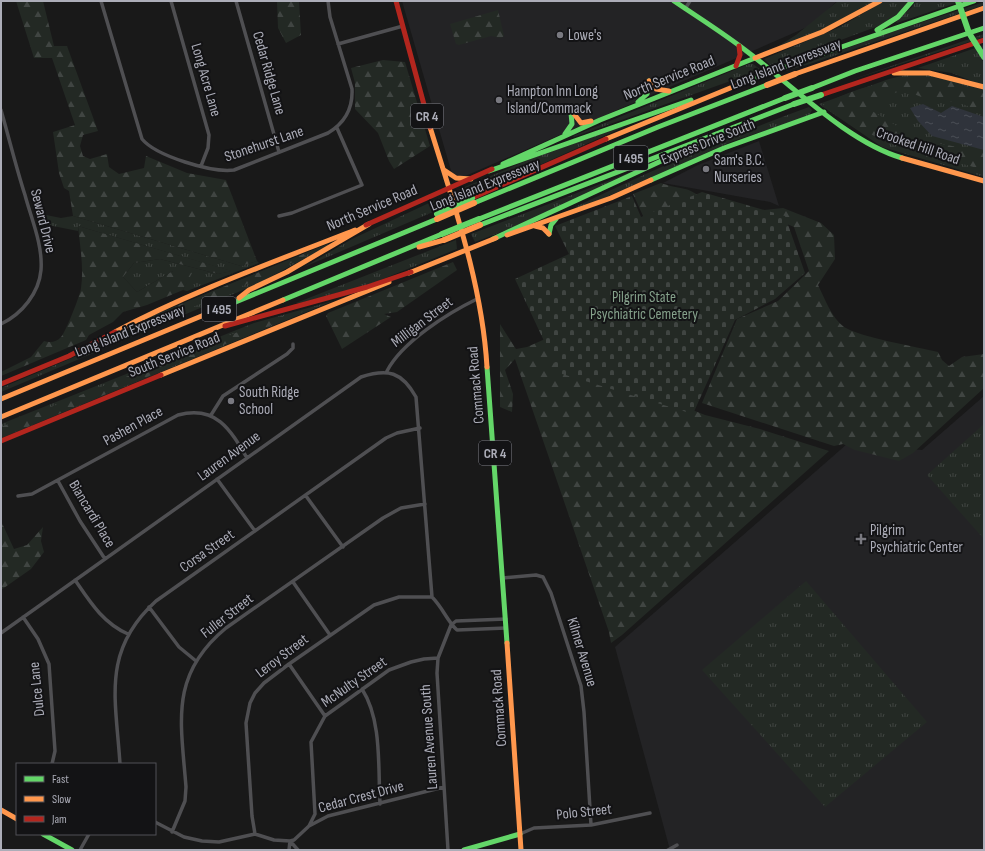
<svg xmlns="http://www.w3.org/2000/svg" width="985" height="851" font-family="'Sofia Sans Condensed',sans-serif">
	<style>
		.built { fill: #232325 }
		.grass { fill: url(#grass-tufts) }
		.forest { fill: url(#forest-firs) }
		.cemetery { fill: url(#cemetery-stones) }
		.water { fill: url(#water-ripples) }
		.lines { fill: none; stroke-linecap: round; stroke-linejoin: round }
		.street { stroke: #4f4f52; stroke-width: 3.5 }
		.fast { stroke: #63d668; stroke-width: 5 }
		.slow { stroke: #ff974d; stroke-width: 5 }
		.jam { stroke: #b3261e; stroke-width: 5 }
		.fast-bridge { stroke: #63d668; stroke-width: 6 }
		.slow-bridge { stroke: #ff974d; stroke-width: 6 }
		.poi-dot { fill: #797980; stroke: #131315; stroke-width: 1.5 }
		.labels { text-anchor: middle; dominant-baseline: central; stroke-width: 4; stroke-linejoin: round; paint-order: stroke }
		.shield { fill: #131315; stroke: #7e7f87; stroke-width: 1 }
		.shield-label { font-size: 14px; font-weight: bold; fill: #acadb8 }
		.poi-label { font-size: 15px; fill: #acadb8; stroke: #131315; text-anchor: start }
		.street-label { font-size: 15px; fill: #acadb8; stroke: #131315 }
		.park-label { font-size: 15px; fill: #85a18b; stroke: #131315 }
	</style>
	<defs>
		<pattern id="grass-tufts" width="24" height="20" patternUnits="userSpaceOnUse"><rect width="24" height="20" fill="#232924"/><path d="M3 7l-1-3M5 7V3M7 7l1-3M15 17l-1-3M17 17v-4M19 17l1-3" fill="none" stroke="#404542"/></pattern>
		<pattern id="forest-firs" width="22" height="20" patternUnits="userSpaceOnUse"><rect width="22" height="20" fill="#232924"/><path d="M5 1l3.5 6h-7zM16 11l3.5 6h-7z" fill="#404542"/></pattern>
		<pattern id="cemetery-stones" width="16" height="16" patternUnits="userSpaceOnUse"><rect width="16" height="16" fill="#232924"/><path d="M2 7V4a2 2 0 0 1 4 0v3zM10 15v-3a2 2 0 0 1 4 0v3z" fill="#404542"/></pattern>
		<pattern id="water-ripples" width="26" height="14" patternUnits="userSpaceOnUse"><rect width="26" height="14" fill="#2f333b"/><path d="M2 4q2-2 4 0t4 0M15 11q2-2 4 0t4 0" fill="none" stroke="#4a4e55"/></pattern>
	</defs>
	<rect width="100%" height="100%" fill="#191919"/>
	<path class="built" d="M402 1H837L812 25 454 181Z
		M759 141 779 206 770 202 663 183 698 165Z
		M984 396V850H670L615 647 847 444 922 450Z"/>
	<path class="grass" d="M838 1H875L817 32 774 49 796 35Z
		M884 1H909L895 17 881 25 771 66 764 59 840 27Z
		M916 1H955L956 3 897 23 896 22 912 7Z
		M984 2V5L810 64 782 72 883 35Z
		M984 34V37L848 81Z
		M984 45V58L982 60 984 62V86L952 73 918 68Z
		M749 64H753L761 70 574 137 573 136Z
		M910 74C937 75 959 80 984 90V177L882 147 819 104 889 79Z
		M809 107 812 110 809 116 733 141 586 206 576 208 575 207C652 170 729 136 809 107Z
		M620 127H624L462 200 458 192 460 189 528 160Z
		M631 172V173L527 222 475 242 471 234Z
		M442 197 447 206 304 267 352 239Z
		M36 213 61 218 73 216 241 266 257 261 259 263 187 291 183 290 191 273 173 271 137 292 123 277 134 263 160 259 218 274 231 271 78 226V231L38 223Z
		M456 240 457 249 373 283 300 303H296Z
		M328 244V246L257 284 1 392V388L91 350 152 316Z
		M333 301 1 438V424L254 323Z
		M984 424V539L927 475Z
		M806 581 927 722 825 807 702 670Z"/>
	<path class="forest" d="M16 1H43L54 46H67L98 131 83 135 80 146 83 156 90 159 107 154 109 167 119 174 144 168 146 156 187 173 226 180 257 261 241 266 73 216 69 191 64 188 59 173 53 132 75 125 52 58H34Z
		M277 1H299L301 35 286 43 278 28Z
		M498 10 504 36 501 38 491 36 459 45 456 44 450 24Z
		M383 60 405 62 430 146 394 169 389 161 378 133 355 109V83L351 68Z
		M917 77 943 78 984 93V112L957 102 929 100 904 90C890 94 878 98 872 111L920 140 984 152V170L893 144 854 127 822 106C844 91 891 79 917 77Z
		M661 183C676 189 688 186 700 197L644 218 633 194Z
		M783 208 821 223 834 235 835 259 818 285C825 299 831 317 844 327 859 337 918 347 938 352L942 360 949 366 962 357 984 354V388L913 453 899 461 855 450 843 444 834 446 702 403 737 319 778 301 809 271 794 227 756 211Z
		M78 226 232 271 218 274 160 259 134 263 123 277 137 292 173 271 180 269 192 273 183 290 147 305 123 312 113 322 89 335 86 340 1 376V372L31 357 44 341C50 343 57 342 61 337 65 334 81 293 81 288 84 268 80 246 78 226Z
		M328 244 263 277 132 333 134 326 152 316Z
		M453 262 457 270 397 312 384 314 391 317 342 349 326 316 328 313Z
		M307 310 1 438V427L268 320Z
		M500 324 516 349 527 347 570 328 645 391 705 415 760 429 829 451 622 635 611 643 609 632 515 359 505 370 513 394 512 412 500 407Z
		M1 521 14 549 27 545 43 527 41 541 44 552 31 569 1 590Z"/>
	<path class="cemetery" d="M702 192 785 216 805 273 775 299 735 320 693 414 559 373 515 279 569 254 555 226 632 196 641 217Z"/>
	<path class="water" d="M923 104 941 113 952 106 984 117V150L932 136 918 121 910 108Z"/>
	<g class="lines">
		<path class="street" d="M101 1 142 139C156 156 212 173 234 170L328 133C345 123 353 109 352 89L330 17 328 1
			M171 1 209 135 208 148 201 166
			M236 1 279 152
			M685 9 690 1
			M338 44 403 26
			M1 110C9 138 16 167 25 195 31 218 43 245 41 270 39 293 22 314 1 324
			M279 216 292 213 362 185 337 128
			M387 371C402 342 448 313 477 299
			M211 415 223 396 287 354 293 348V344
			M217 479 255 531
			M58 481 80 521 105 559
			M18 496 32 494 178 415C216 405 230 429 247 458
			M306 496 343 547
			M503 578 536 575 543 577 551 593 581 686 584 712 591 825
			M75 580C90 602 103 623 128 634
			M293 582 330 635
			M149 607 179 647 196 661
			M23 617 38 639 49 664 55 751 52 764
			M451 625 456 621 506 619
			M1 633 361 377C388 368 402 372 416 397L432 597C443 608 447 621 457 630L506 628
			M289 664 325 716
			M362 689C382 720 378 767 380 804
			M120 764C116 699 101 651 156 601L386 438 397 433 420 428
			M155 822 184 837 202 841 219 842 255 834 274 840 290 841 298 850
			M309 826 315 814 311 742 325 716 389 670 411 662 424 659 438 658
			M172 832 185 801 186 787C181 722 169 675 226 628L383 518 401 508 425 504
			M255 834 252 816 246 723 250 703 255 693 264 683 289 664 374 605 399 597H432
			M520 834 534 828 591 825 650 813
			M290 841 294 840 309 826 328 816 444 787
			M80 850 89 834
			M289 850 290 841
			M448 850 437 673 438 658 451 625
			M668 850 677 845"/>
		<path class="fast" d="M674 1C699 18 725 34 749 53 794 87 848 142 902 158
			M877 30 898 17 912 1
			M784 67 974 1
			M812 88 855 71 984 28
			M638 102 647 94 649 81
			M565 134 572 124 571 113
			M503 164 600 120 755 58
			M489 171 691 100
			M651 180 724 148 824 112
			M474 203 658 127 767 85
			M479 219 785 98
			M480 225 794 104
			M549 234 551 225 556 219
			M493 239 700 143
			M283 300 442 234
			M204 315 437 219
			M487 367 507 643
			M43 834 72 850
			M464 850 520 834"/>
		<path class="slow" d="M755 58 822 32 880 1
			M894 73H929L984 87
			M795 74 984 8
			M649 81 656 89 669 91
			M571 110 581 123 591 121
			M430 127C454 205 482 284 487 367
			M606 139 757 77
			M902 158 984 181
			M444 170 456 178 471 179
			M535 226 543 228 549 234
			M507 235 611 198 651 180
			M419 247 444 240
			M409 273 496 238
			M239 298 249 290 287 272 369 224
			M115 332C192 291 274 262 355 230
			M161 375 389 282
			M1 399 204 315
			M1 417 283 300
			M507 643 521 850
			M1 810 17 819"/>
		<path class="jam" d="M396 1 430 127
			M736 66 740 55 739 46
			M821 95 984 40
			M472 198 606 139
			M366 225 492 169
			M225 326 367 287 411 272
			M1 384 69 356 115 332
			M1 441 161 375"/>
		<path class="fast-bridge" d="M958 1 969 33 984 57
			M757 77 784 67
			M785 98 812 88
			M794 104 821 95
			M437 214 472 198
			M442 234 479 219"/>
		<path class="slow-bridge" d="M767 85 795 74
			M437 219 474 203
			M444 240 480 225"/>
	</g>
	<g class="poi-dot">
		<circle cx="560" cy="35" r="4"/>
		<circle cx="499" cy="100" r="4"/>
		<circle cx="706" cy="169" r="4"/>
		<circle cx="231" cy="401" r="4"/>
		<path d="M859 533h4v4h4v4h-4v4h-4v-4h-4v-4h4z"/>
	</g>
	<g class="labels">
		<g class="shield">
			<rect x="411" y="104" width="32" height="24" rx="3"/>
			<rect x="614" y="146" width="34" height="24" rx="3"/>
			<rect x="202" y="297" width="34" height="24" rx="3"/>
			<rect x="479" y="441" width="32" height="24" rx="3"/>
		</g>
		<g class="shield-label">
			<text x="427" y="116">CR 4</text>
			<text x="631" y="158">I 495</text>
			<text x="219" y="309">I 495</text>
			<text x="495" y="453">CR 4</text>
		</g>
		<g class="poi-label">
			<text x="568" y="35">Lowe's</text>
			<text x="507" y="91">Hampton Inn Long<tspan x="507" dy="17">Island/Commack</tspan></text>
			<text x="714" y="160">Sam's B.C.<tspan x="714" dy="17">Nurseries</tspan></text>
			<text x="239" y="392">South Ridge<tspan x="239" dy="17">School</tspan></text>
			<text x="870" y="530">Pilgrim<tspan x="870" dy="17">Psychiatric Center</tspan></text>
		</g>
		<g class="street-label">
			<text transform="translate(786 64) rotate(-21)">Long Island Expressway</text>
			<text transform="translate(269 73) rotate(74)">Cedar Ridge Lane</text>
			<text transform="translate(669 78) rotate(-22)">North Service Road</text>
			<text transform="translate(206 80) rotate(74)">Long Acre Lane</text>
			<text transform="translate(708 142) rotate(-22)">Express Drive South</text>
			<text transform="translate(264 144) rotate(-19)">Stonehurst Lane</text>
			<text transform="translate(918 146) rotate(19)">Crooked Hill Road</text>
			<text transform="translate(485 185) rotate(-22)">Long Island Expressway</text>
			<text transform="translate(372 208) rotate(-23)">North Service Road</text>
			<text transform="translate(43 221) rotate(76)">Seward Drive</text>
			<text transform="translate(422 322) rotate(-37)">Milligan Street</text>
			<text transform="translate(130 331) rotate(-22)">Long Island Expressway</text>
			<text transform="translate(174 355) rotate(-22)">South Service Road</text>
			<text transform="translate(476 385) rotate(-95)">Commack Road</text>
			<text transform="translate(133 426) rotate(-29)">Pashen Place</text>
			<text transform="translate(229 456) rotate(-36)">Lauren Avenue</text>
			<text transform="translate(92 514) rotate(59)">Biancardi Place</text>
			<text transform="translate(207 551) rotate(-35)">Corsa Street</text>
			<text transform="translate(227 616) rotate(-38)">Fuller Street</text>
			<text transform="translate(582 652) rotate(73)">Kilmer Avenue</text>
			<text transform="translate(282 656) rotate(-37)">Leroy Street</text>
			<text transform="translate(354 682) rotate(-35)">McNulty Street</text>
			<text transform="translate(37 689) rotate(-96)">Dulce Lane</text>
			<text transform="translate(499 708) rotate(-94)">Commack Road</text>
			<text transform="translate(429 737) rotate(-94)">Lauren Avenue South</text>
			<text transform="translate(361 797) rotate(-15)">Cedar Crest Drive</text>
			<text transform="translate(584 812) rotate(-6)">Polo Street</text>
		</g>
		<g class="park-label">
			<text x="644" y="297">Pilgrim State<tspan x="644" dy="17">Psychiatric Cemetery</tspan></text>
		</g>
	</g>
	<rect width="985" height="851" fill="none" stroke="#acadb8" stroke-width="4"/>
	<rect x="16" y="763" width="140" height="72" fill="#131315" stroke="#505156"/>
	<rect x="24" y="776" width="20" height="6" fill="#63d668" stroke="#505156"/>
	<text x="52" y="783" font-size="12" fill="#acadb8">Fast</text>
	<rect x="24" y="796" width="20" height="6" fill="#ff974d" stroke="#505156"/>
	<text x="52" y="803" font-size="12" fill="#acadb8">Slow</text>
	<rect x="24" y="816" width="20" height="6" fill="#b3261e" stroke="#505156"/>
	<text x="52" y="823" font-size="12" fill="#acadb8">Jam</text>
</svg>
